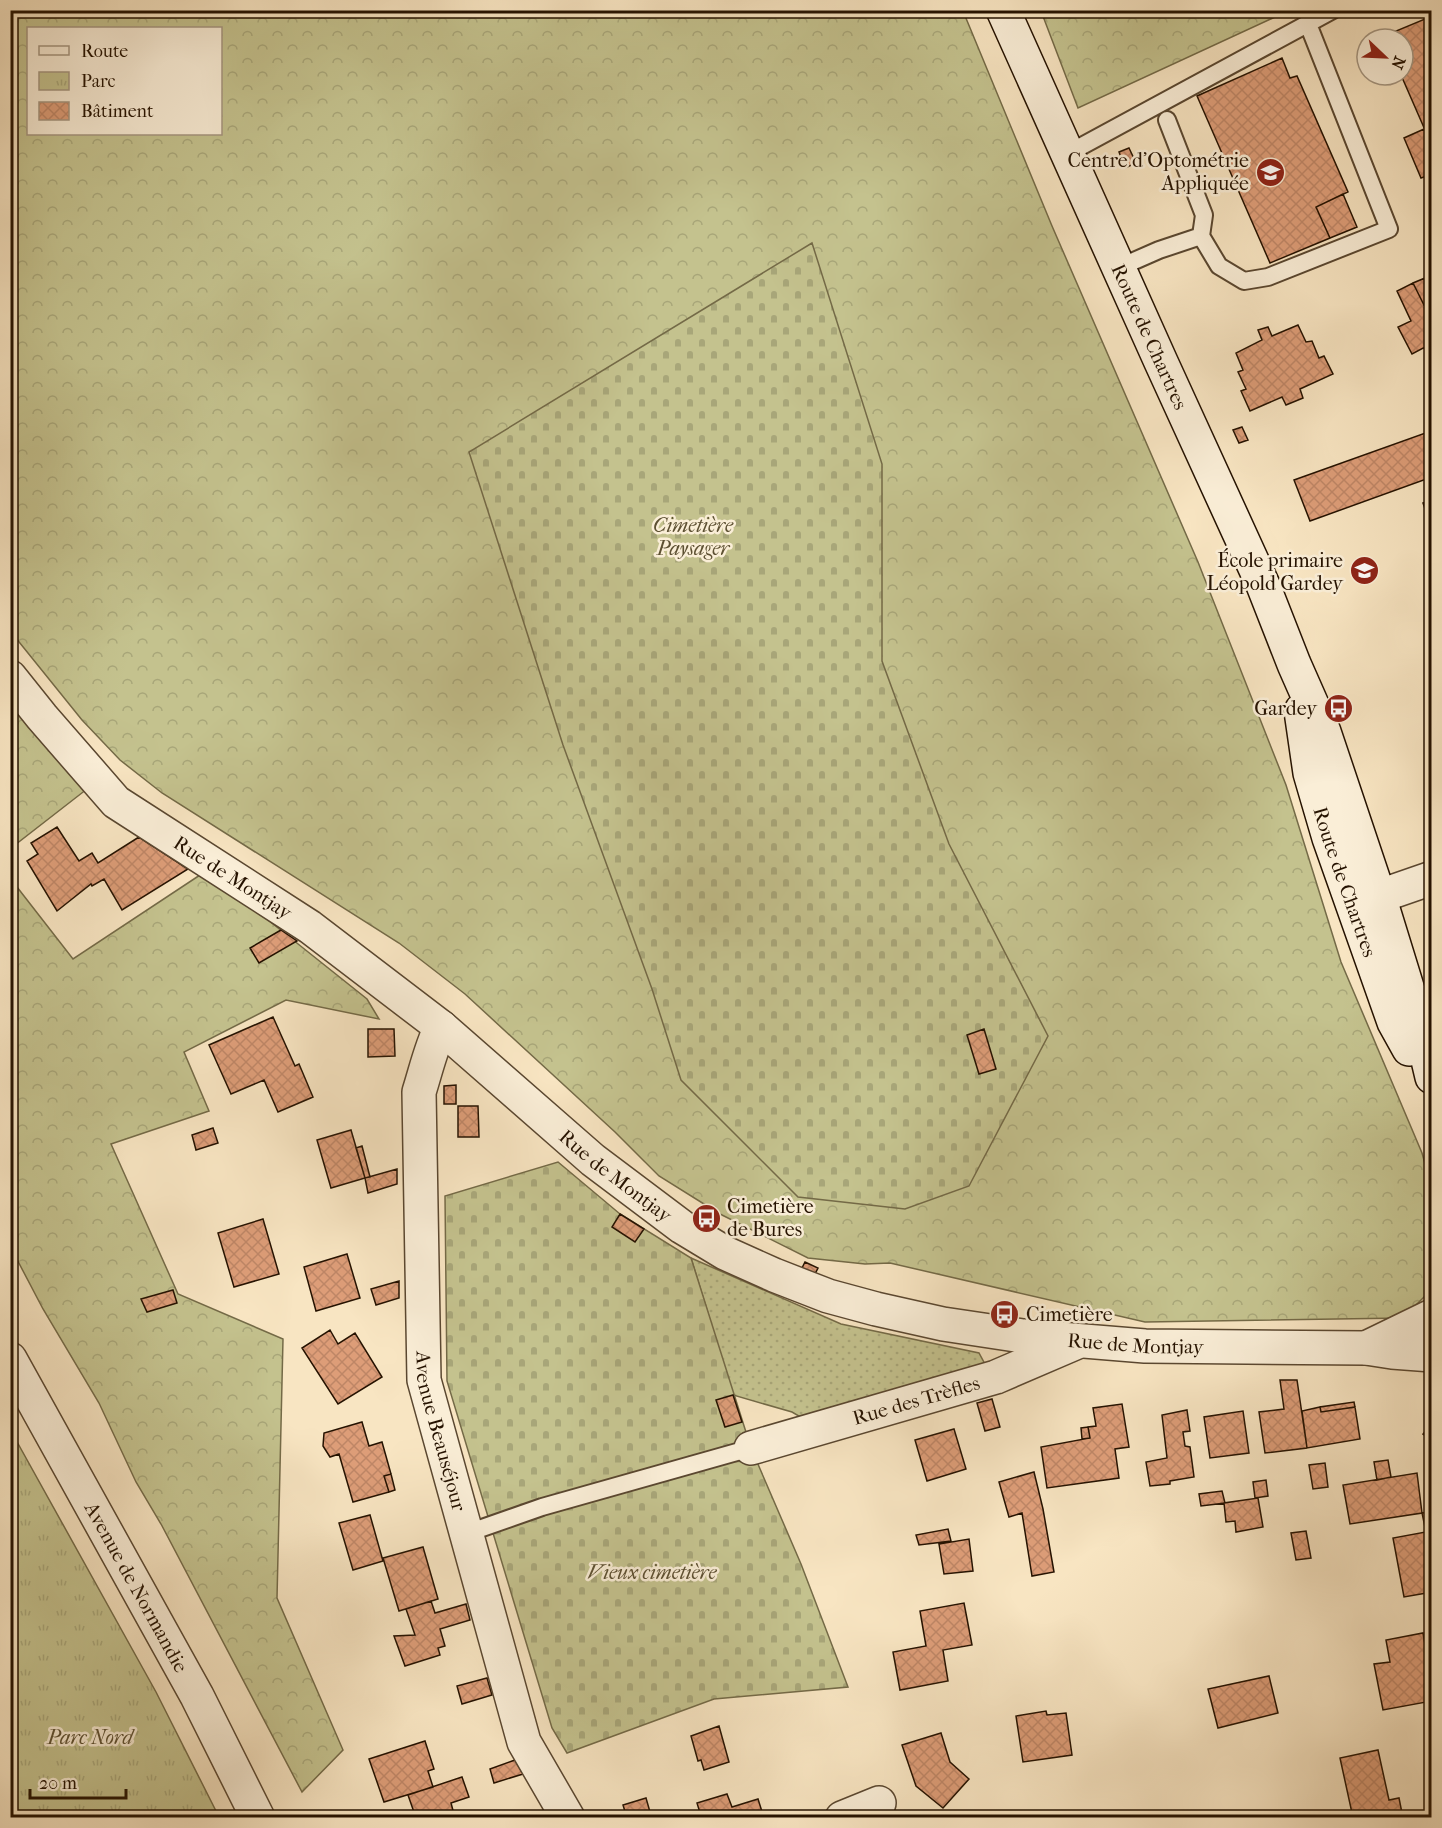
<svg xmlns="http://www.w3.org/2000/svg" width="1442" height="1828" font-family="'IM FELL French Canon',serif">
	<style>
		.grass { fill: url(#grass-dots); stroke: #746a47; stroke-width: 1.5 }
		.forest { fill: url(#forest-crowns); stroke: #746a47; stroke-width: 1.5; fill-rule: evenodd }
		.cemetery { fill: url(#cemetery-stones); stroke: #746a47; stroke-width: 1.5 }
		.park { fill: url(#park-tufts); stroke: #746a47; stroke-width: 1.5 }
		.building { fill: url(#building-cross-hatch); stroke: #251200; stroke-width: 1.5 }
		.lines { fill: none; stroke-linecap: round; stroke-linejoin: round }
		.service-casing { stroke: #5a4730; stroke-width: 20 }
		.minor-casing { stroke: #5a4730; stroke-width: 36 }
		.tertiary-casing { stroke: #5a4730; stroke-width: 36 }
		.secondary-casing { stroke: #251200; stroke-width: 36 }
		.service { stroke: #faeed7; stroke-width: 16 }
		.minor { stroke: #faeed7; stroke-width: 33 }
		.tertiary { stroke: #faeed7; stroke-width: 33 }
		.secondary { stroke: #faeed7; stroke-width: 33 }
		.labels { text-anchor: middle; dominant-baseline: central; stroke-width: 5; stroke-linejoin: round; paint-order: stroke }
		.poi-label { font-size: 20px; fill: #251200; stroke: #faeed7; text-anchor: end }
		.street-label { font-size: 20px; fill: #251200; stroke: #faeed7 }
		.park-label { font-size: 20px; font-style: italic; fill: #5d5032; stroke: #faeed7 }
	</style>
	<defs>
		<pattern id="grass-dots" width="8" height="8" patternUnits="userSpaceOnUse" patternTransform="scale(1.5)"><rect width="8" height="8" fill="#c4c28e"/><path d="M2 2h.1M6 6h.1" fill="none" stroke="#a8a679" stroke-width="1.8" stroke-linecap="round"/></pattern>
		<pattern id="forest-crowns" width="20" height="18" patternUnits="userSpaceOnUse" patternTransform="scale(1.5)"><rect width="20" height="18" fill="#c4c28e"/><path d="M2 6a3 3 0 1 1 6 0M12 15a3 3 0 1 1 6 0" fill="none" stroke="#a8a679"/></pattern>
		<pattern id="cemetery-stones" width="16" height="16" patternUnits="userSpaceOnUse" patternTransform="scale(1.5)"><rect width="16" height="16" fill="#c4c28e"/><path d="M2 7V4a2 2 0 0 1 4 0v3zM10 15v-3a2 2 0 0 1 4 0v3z" fill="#a8a679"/></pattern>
		<pattern id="park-tufts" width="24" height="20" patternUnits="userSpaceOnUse" patternTransform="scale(1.5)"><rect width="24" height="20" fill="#c4c28e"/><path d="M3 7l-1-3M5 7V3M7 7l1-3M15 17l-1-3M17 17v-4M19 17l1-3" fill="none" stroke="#a8a679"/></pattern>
		<pattern id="building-cross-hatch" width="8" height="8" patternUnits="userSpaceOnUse" patternTransform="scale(1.5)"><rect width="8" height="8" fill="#dd9d78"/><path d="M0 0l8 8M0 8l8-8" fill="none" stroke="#be8666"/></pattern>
	</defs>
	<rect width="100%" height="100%" fill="#f8e5c2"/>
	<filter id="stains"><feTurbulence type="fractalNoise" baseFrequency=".00333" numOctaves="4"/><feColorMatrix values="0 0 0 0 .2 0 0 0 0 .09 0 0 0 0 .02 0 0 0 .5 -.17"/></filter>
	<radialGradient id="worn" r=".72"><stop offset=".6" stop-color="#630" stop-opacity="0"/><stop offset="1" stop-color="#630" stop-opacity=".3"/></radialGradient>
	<path class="grass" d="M691 1258 841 1324 979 1353 986 1366 809 1422 792 1412 733 1395Z"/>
	<path class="forest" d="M11 11H963L1052 226 1198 562 1286 785 1341 962 1422 1153 1431 1185V1290L1403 1318 1145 1322 890 1263 865 1264 808 1258 720 1214 659 1176 615 1132 465 994 399 943 162 793 120 760 82 720 11 632ZM28 28H220V134H28Z
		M1041 11H1288L1078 108Z
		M10 695 87 789 11 848H10Z
		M200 875 258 912 367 999 379 1019 286 1000 184 1052 209 1111 111 1144 178 1294 283 1339 277 1598 343 1750 302 1792 161 1524 136 1482 99 1403 43 1309 11 1248 10 878 73 959Z"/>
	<path class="cemetery" d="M812 243 882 464V661L949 844 1048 1036 969 1186 905 1209 798 1197 681 1080 652 989 563 745 469 452Z
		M558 1162 620 1214 691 1258 751 1448 801 1564 848 1687 714 1699 567 1753 552 1728 447 1381 445 1196Z"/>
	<path class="park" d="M11 1431 156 1692 219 1817H11Z"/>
	<path class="building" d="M1432 16V146L1401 75H1403V39H1386L1384 36Z
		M1282 58 1290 78 1297 76 1348 192 1316 207 1330 238 1270 263 1197 96Z
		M1424 129 1432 146V174L1421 178 1404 138Z
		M1129 148 1136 163 1125 168 1119 152Z
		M1343 194 1357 227 1330 238 1316 207Z
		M1425 278 1432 290V302L1424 305 1413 283Z
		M1413 283 1424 305 1432 302V347L1426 350 1425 347 1412 354 1398 327 1411 321 1397 291Z
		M1298 325 1306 342 1312 341 1319 358 1324 356 1333 374 1300 389 1303 398 1286 405 1282 397 1250 411 1241 391 1246 389 1238 372 1243 370 1236 353 1262 340 1258 330 1268 327 1272 336Z
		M1242 427 1248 440 1239 443 1233 430Z
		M1431 431 1432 477 1310 521 1294 480Z
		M1432 500V529L1423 503Z
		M57 827 79 861 92 853 98 863 139 837 188 869 122 910 104 879 92 886 91 884 57 911 27 861 38 854 31 843Z
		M281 930 297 941 259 963 250 948Z
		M273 1017 295 1066 299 1064 313 1097 278 1112 264 1080 231 1094 209 1045Z
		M368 1029H394L395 1056 368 1057Z
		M984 1029 996 1069 979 1074 967 1035Z
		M456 1085V1104H444V1086Z
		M458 1106H478L479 1137H458Z
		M213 1128 218 1143 196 1150 192 1135Z
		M351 1130 365 1178 331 1188 317 1140Z
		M362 1146 370 1177 365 1178 356 1148Z
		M397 1169V1184L368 1193 365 1178Z
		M620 1214 644 1229 635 1242 612 1227Z
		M263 1219 279 1274 234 1287 218 1233Z
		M347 1254 360 1298 316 1311 304 1267Z
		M805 1262 818 1268 814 1276 801 1270Z
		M399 1281V1298L376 1305 371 1289Z
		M173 1290 177 1303 147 1312 141 1299Z
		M330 1330 338 1344 355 1333 382 1377 338 1404 302 1348Z
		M1280 1380H1297L1307 1448 1265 1453 1259 1412 1284 1409Z
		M733 1395 742 1422 725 1427 716 1400Z
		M992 1399 1000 1427 985 1431 977 1403Z
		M1354 1402 1355 1407 1321 1412 1320 1407Z
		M1122 1404 1129 1447 1115 1449 1119 1478 1047 1488 1041 1447 1090 1438 1088 1427 1096 1426 1093 1408Z
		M1320 1407 1321 1412 1355 1407 1360 1439 1307 1448 1302 1411Z
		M1187 1410 1190 1431 1183 1432 1185 1446 1190 1447 1194 1477 1170 1481V1484L1150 1486 1146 1462 1167 1458 1162 1415Z
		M1243 1411 1249 1453 1210 1458 1204 1417Z
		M362 1422 369 1446 382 1442 391 1474 384 1476 389 1492 353 1502 339 1454 330 1457 323 1446 324 1433Z
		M1432 1423V1440H1431L1423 1434Z
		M1088 1427 1090 1438 1082 1439 1081 1428Z
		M954 1429 966 1469 927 1481 915 1440Z
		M1388 1460 1391 1477 1377 1480 1374 1462Z
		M1325 1463 1328 1487 1313 1489 1309 1465Z
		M1034 1472 1043 1509 1054 1572 1032 1576 1022 1513 1009 1517 999 1482Z
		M1417 1473 1422 1513 1350 1524 1343 1485Z
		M391 1474 395 1490 389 1492 384 1476Z
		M1266 1480 1268 1496 1255 1498 1253 1482Z
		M1222 1491 1225 1503 1201 1506 1199 1494Z
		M1258 1498 1263 1527 1236 1532 1235 1521 1226 1522 1224 1503Z
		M1432 1512V1592L1404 1597 1393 1538 1426 1532 1422 1513Z
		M370 1515 383 1561 353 1570 339 1523Z
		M948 1529 951 1541 919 1545 916 1535Z
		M1306 1531 1311 1558 1296 1560 1291 1533Z
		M969 1539 973 1571 944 1574 939 1544Z
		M423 1547 438 1599 399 1611 383 1558Z
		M431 1601 435 1613 466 1604 470 1620 440 1629 445 1646 438 1648 440 1655 405 1666 394 1636 415 1635 406 1609Z
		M964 1603 972 1645 943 1650 948 1681 900 1690 893 1652 926 1646 920 1611Z
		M1423 1633 1429 1667 1432 1666V1701L1383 1710 1374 1664 1390 1662 1386 1640Z
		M1269 1676 1278 1713 1218 1728 1208 1689Z
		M487 1678 492 1695 462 1704 457 1686Z
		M1046 1711 1047 1715 1066 1713 1072 1755 1023 1762 1016 1716Z
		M719 1726 729 1762 704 1770 701 1760 698 1761 691 1736Z
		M941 1733 950 1762 969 1779 943 1808 916 1786 902 1745Z
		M425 1741 434 1769 428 1771 433 1787 384 1802 369 1759Z
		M1378 1750 1389 1800 1399 1798 1403 1818H1339L1352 1813 1340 1758Z
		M515 1760 523 1774 494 1783 490 1769Z
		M462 1777 469 1797 451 1803 455 1818H416L408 1795Z
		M727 1794 732 1807 758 1799 764 1818H697L701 1816 697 1803Z
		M646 1798 650 1812 627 1818 623 1805Z"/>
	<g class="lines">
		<defs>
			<path id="service" d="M1167 120 1204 215 1201 236 1219 266 1244 281 1268 277 1389 229 1308 24
				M1067 154 1333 10
				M1118 268 1159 250 1201 236
				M465 1534 542 1507 751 1448"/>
			<g id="minor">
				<path id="s1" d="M10 677 42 717 116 802 310 927 441 1027 593 1160 682 1227 725 1253 774 1275 828 1296 876 1309 943 1324 1023 1336 1145 1346 1366 1348 1392 1352 1432 1355"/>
				<path d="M1354 905 1432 878"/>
				<path id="s2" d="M441 1027C431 1047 426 1070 419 1092L424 1380 524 1742 568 1818"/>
				<path d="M1366 1348 1432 1316"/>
				<path id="s3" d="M751 1448 996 1377 1075 1343"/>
				<path d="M842 1818 879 1803"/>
			</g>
			<g id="tertiary">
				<path id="s4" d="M10 1359 197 1696 258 1818"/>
			</g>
			<g id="secondary">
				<path id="s5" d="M1003 10 1161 362 1263 585 1294 664 1324 732 1379 896 1423 1039 1432 1077"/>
				<path id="s6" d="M1301 711 1310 773 1329 838 1394 1022 1409 1049"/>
			</g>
		</defs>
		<use href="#service" class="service-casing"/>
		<use href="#minor" class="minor-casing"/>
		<use href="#tertiary" class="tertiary-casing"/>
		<use href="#secondary" class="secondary-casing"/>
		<use href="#service" class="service"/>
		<use href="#minor" class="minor"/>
		<use href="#tertiary" class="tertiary"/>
		<use href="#secondary" class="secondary"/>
	</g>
	<defs>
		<symbol id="university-disc" viewBox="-11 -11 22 22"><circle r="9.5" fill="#8f2418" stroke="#faeed7"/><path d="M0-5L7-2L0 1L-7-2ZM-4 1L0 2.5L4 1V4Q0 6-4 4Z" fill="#fff"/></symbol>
		<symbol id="school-disc" viewBox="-11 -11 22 22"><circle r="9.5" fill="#8f2418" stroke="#faeed7"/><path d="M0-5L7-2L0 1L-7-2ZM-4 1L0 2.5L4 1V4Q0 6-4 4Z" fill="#fff"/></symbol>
		<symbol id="bus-disc" viewBox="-11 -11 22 22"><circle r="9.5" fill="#8f2418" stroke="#faeed7"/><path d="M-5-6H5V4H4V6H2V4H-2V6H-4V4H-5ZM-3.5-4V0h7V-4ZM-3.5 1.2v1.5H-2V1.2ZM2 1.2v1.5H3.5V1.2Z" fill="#fff"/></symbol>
	</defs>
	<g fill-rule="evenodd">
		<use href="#university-disc" x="1254" y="156" width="33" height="33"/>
		<use href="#school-disc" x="1348" y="554" width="33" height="33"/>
		<use href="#bus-disc" x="1322" y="692" width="33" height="33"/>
		<use href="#bus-disc" x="690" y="1202" width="33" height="33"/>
		<use href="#bus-disc" x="988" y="1298" width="33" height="33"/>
	</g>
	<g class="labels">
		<g class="poi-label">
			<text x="1249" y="160">Centre d'Optométrie<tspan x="1249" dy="23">Appliquée</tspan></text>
			<text x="1343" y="560">École primaire<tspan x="1343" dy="23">Léopold Gardey</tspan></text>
			<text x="1317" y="708">Gardey</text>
			<text x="727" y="1206" text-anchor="start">Cimetière<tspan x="727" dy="23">de Bures</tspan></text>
			<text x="1026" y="1314" text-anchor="start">Cimetière</text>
		</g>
		<g class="street-label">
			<text stroke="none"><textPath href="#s5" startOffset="358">Route de Chartres</textPath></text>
			<text stroke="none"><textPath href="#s1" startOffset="303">Rue de Montjay</textPath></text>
			<text stroke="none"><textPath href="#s6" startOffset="177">Route de Chartres</textPath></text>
			<text stroke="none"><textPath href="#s1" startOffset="789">Rue de Montjay</textPath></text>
			<text stroke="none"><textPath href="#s1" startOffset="1347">Rue de Montjay</textPath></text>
			<text stroke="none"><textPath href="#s3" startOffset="172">Rue des Trèfles</textPath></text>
			<text stroke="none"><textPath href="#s2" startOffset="410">Avenue Beauséjour</textPath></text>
			<text stroke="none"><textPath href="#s4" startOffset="261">Avenue de Normandie</textPath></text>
		</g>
		<g class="park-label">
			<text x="693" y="525">Cimetière<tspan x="693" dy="23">Paysager</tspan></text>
			<text x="652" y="1572">Vieux cimetière</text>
			<text x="90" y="1737">Parc Nord</text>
		</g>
	</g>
	<rect width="1442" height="1828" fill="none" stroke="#f8e5c2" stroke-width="36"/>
	<rect x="12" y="12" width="1418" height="1804" fill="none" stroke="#251200" stroke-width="3"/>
	<rect x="18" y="18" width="1406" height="1792" fill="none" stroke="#251200" stroke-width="1.5"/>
	<rect x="27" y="27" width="195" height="108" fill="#faeed7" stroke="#a59681" stroke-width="1.5"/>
	<rect x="39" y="46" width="30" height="9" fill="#faeed7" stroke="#a59681" stroke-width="1.5"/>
	<text x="81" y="57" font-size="18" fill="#251200">Route</text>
	<rect x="39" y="72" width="30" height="18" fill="url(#park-tufts)" stroke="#a59681" stroke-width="1.5"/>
	<text x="81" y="87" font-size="18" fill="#251200">Parc</text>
	<rect x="39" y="102" width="30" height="18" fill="url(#building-cross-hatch)" stroke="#a59681" stroke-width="1.5"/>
	<text x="81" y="117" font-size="18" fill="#251200">Bâtiment</text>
	<g transform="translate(1385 57) rotate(113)"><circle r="28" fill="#faeed7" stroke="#a59681" stroke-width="1.5"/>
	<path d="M0-4.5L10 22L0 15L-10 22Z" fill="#8f2418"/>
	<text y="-9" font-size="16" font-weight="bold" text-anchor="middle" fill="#251200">N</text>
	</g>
	<path d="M30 1789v9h96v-9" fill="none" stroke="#251200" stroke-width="3"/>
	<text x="39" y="1789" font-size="18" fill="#251200" stroke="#faeed7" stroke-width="4.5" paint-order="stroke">20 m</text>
	<rect width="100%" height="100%" filter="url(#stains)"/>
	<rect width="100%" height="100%" fill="url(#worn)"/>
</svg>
